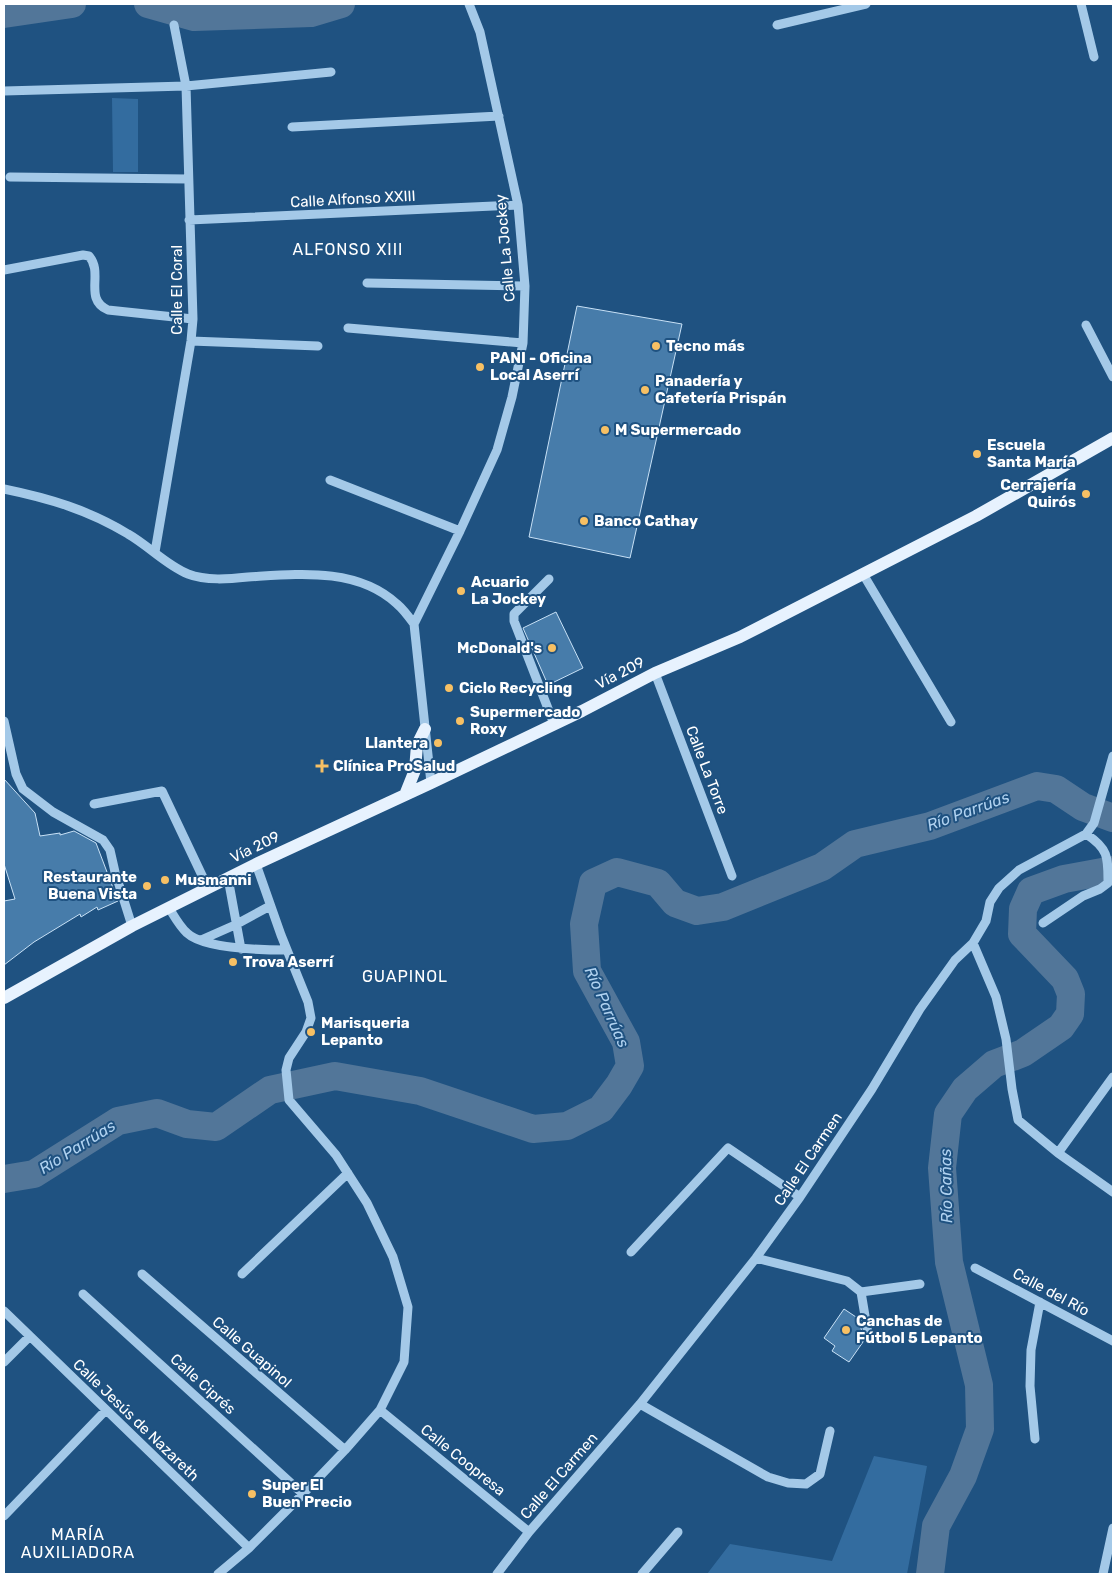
<svg xmlns="http://www.w3.org/2000/svg" width="1117" height="1578" font-family="Rubik,sans-serif">
	<style>
		.green { fill: #336c9f }
		.lines { fill: none; stroke-linecap: round; stroke-linejoin: round }
		.river { stroke: #527699; stroke-width: 28 }
		.building { fill: #477caa; stroke: #c8e1f6 }
		.minor { stroke: #a4c9e8; stroke-width: 9 }
		.major { stroke: #e7f2fe; stroke-width: 12 }
		.poi-dot { fill: #f7c064; stroke: #1f5281; stroke-width: 2 }
		.labels { text-anchor: middle; dominant-baseline: central; stroke-width: 4; stroke-linejoin: round; paint-order: stroke }
		.street-label { font-size: 15px; fill: #fff; stroke: #1f5281 }
		.poi-label { font-size: 15px; font-weight: bold; fill: #fff; stroke: #1f5281; text-anchor: start }
		.neighbourhood-label { font-size: 16px; letter-spacing: 1px; fill: #fff; stroke: #1f5281 }
		.water-label { font-size: 16px; font-style: italic; fill: #b0d2f0; stroke: #1f5281 }
	</style>
	<rect width="100%" height="100%" fill="#1f5281"/>
	<path class="green" d="M112 98 138 99V172H113Z
		M874 1456 927 1466 907 1574H707L730 1544 832 1561Z"/>
	<g class="lines">
		<path class="river" d="M148 4 194 17 311 13 341 4
			M4 14 72 4
			M4 1179 34 1174 118 1121 157 1113 187 1124 216 1127 270 1090 335 1076 420 1091 533 1129 567 1126 601 1109 619 1085 630 1066 626 1042 587 971 584 924 593 883 617 872 658 883 675 903 697 911 723 907 822 867 855 844 930 826 1037 786 1056 789 1083 807 1113 818
			M930 1574 936 1526 963 1476 980 1429 979 1385 949 1262 942 1168 948 1114 965 1089 994 1064 1023 1053 1061 1027 1070 1014 1071 994 1065 979 1022 934 1023 909 1031 891 1064 879 1113 870"/>
	</g>
	<path class="building" d="M577 306 682 324 630 558 529 537Z
		M556 612 583 668 548 685 523 628Z
		M4 779 35 813 40 836 60 833V835L74 831 96 843 118 901 98 910 97 907 81 917 80 914 34 942 4 965V901L15 899 4 864Z
		M844 1309 859 1319 863 1337V1342L849 1362 832 1351 835 1346 824 1338Z"/>
	<g class="lines">
		<path class="minor" d="M1081 4 1094 57
			M777 25 866 4
			M4 91 186 86 331 72
			M292 127 499 116
			M10 177 188 179
			M189 220 518 205
			M4 270 83 255 89 256C104 273 83 299 108 310L193 319
			M367 283 525 286
			M1086 325 1113 377
			M348 328 523 343
			M191 341 318 346
			M330 480 460 531
			M4 489C48 498 89 510 128 534 149 546 166 565 188 574 206 581 229 579 248 577 298 574 357 567 397 604 403 609 409 617 414 624L431 783
			M155 552 191 341 193 319 186 86 174 25
			M863 574 951 722
			M549 579 514 614V621L554 724
			M414 624 460 531 497 450 512 397 523 343 525 286 518 205 480 32 469 4
			M655 673 732 876
			M4 721 16 774 23 789 53 812 103 840 110 850 115 872 132 926
			M94 804 162 791 208 888
			M228 878 241 949
			M169 908C174 916 180 927 187 933 204 949 264 950 287 950
			M1043 923 1083 896 1100 889 1108 883C1108 858 1109 849 1086 834
			M201 940 235 925 270 906
			M973 943 996 997 1006 1039 1012 1089 1018 1120 1058 1153 1113 1192
			M1058 1153 1113 1077
			M631 1252 728 1148 800 1197
			M756 1258 847 1281 861 1292 868 1334
			M975 1268 1113 1341
			M142 1274 345 1450
			M242 1274 348 1173
			M861 1292 920 1284
			M83 1294 303 1494
			M4 1311 249 1548
			M4 1362 29 1337
			M640 1404 768 1477 788 1483 806 1484 820 1474 830 1431
			M380 1410 529 1532
			M1035 1439 1030 1386 1031 1350 1040 1302
			M4 1516 106 1410
			M218 1574 249 1548 303 1494 345 1450 380 1410 404 1362 408 1307 393 1257 367 1203 336 1155 289 1100 286 1070 289 1058 306 1032 311 1018 308 1002 281 935 256 864
			M497 1574 529 1532 640 1404 756 1258 800 1197 872 1089 920 1009 955 960 973 943 986 921 990 902 999 888 1019 870 1086 834 1094 823 1113 756
			M642 1574 678 1532
			M1103 1574 1113 1528"/>
		<path class="major" d="M405 795 415 770 417 745 425 729
			M4 998 132 926 256 864 431 783 582 711 655 673 740 637 976 516 1113 438"/>
	</g>
	<g class="poi-dot">
		<circle cx="656" cy="346" r="5"/>
		<circle cx="480" cy="367" r="5"/>
		<circle cx="645" cy="390" r="5"/>
		<circle cx="605" cy="430" r="5"/>
		<circle cx="977" cy="454" r="5"/>
		<circle cx="1086" cy="494" r="5"/>
		<circle cx="584" cy="521" r="5"/>
		<circle cx="461" cy="591" r="5"/>
		<circle cx="552" cy="648" r="5"/>
		<circle cx="449" cy="688" r="5"/>
		<circle cx="460" cy="721" r="5"/>
		<circle cx="438" cy="743" r="5"/>
		<path d="M319.5 758.5h5v5h5v5h-5v5h-5v-5h-5v-5h5z"/>
		<circle cx="165" cy="880" r="5"/>
		<circle cx="147" cy="886" r="5"/>
		<circle cx="233" cy="962" r="5"/>
		<circle cx="311" cy="1032" r="5"/>
		<circle cx="846" cy="1330" r="5"/>
		<circle cx="252" cy="1494" r="5"/>
	</g>
	<g class="labels">
		<g class="street-label">
			<text transform="translate(353 199) rotate(-3)">Calle Alfonso XXIII</text>
			<text transform="translate(505 248) rotate(-95)">Calle La Jockey</text>
			<text transform="translate(177 290) rotate(-90)">Calle El Coral</text>
			<text transform="translate(620 673) rotate(-27)">Vía 209</text>
			<text transform="translate(707 770) rotate(69)">Calle La Torre</text>
			<text transform="translate(255 847) rotate(-26)">Vía 209</text>
			<text transform="translate(808 1159) rotate(-56)">Calle El Carmen</text>
			<text transform="translate(1051 1292) rotate(28)">Calle del Río</text>
			<text transform="translate(252 1352) rotate(41)">Calle Guapinol</text>
			<text transform="translate(203 1384) rotate(42)">Calle Ciprés</text>
			<text transform="translate(136 1420) rotate(44)">Calle Jesús de Nazareth</text>
			<text transform="translate(463 1460) rotate(39)">Calle Coopresa</text>
			<text transform="translate(559 1476) rotate(-49)">Calle El Carmen</text>
		</g>
		<g class="poi-label">
			<text x="666" y="346">Tecno más</text>
			<text x="490" y="358">PANI - Oficina<tspan x="490" dy="17">Local Aserrí</tspan></text>
			<text x="655" y="381">Panadería y<tspan x="655" dy="17">Cafetería Prispán</tspan></text>
			<text x="615" y="430">M Supermercado</text>
			<text x="987" y="445">Escuela<tspan x="987" dy="17">Santa María</tspan></text>
			<text x="1076" y="485" text-anchor="end">Cerrajería<tspan x="1076" dy="17">Quirós</tspan></text>
			<text x="594" y="521">Banco Cathay</text>
			<text x="471" y="582">Acuario<tspan x="471" dy="17">La Jockey</tspan></text>
			<text x="542" y="648" text-anchor="end">McDonald's</text>
			<text x="459" y="688">Ciclo Recycling</text>
			<text x="470" y="712">Supermercado<tspan x="470" dy="17">Roxy</tspan></text>
			<text x="428" y="743" text-anchor="end">Llantera</text>
			<text x="333" y="766">Clínica ProSalud</text>
			<text x="137" y="877" text-anchor="end">Restaurante<tspan x="137" dy="17">Buena Vista</tspan></text>
			<text x="175" y="880">Musmanni</text>
			<text x="243" y="962">Trova Aserrí</text>
			<text x="321" y="1023">Marisqueria<tspan x="321" dy="17">Lepanto</tspan></text>
			<text x="856" y="1321">Canchas de<tspan x="856" dy="17">Fútbol 5 Lepanto</tspan></text>
			<text x="262" y="1485">Super El<tspan x="262" dy="17">Buen Precio</tspan></text>
		</g>
		<g class="neighbourhood-label">
			<text x="348" y="249">ALFONSO XIII</text>
			<text x="405" y="976">GUAPINOL</text>
			<text x="78" y="1534">MARÍA<tspan x="78" dy="18">AUXILIADORA</tspan></text>
		</g>
		<g class="water-label">
			<text transform="translate(968 811) rotate(-20)">Río Parrúas</text>
			<text transform="translate(607 1007) rotate(66)">Río Parrúas</text>
			<text transform="translate(77 1147) rotate(-32)">Río Parrúas</text>
			<text transform="translate(946 1186) rotate(-91)">Río Cañas</text>
		</g>
	</g>
	<rect width="1117" height="1578" fill="none" stroke="#ffffff" stroke-width="10"/>
</svg>
